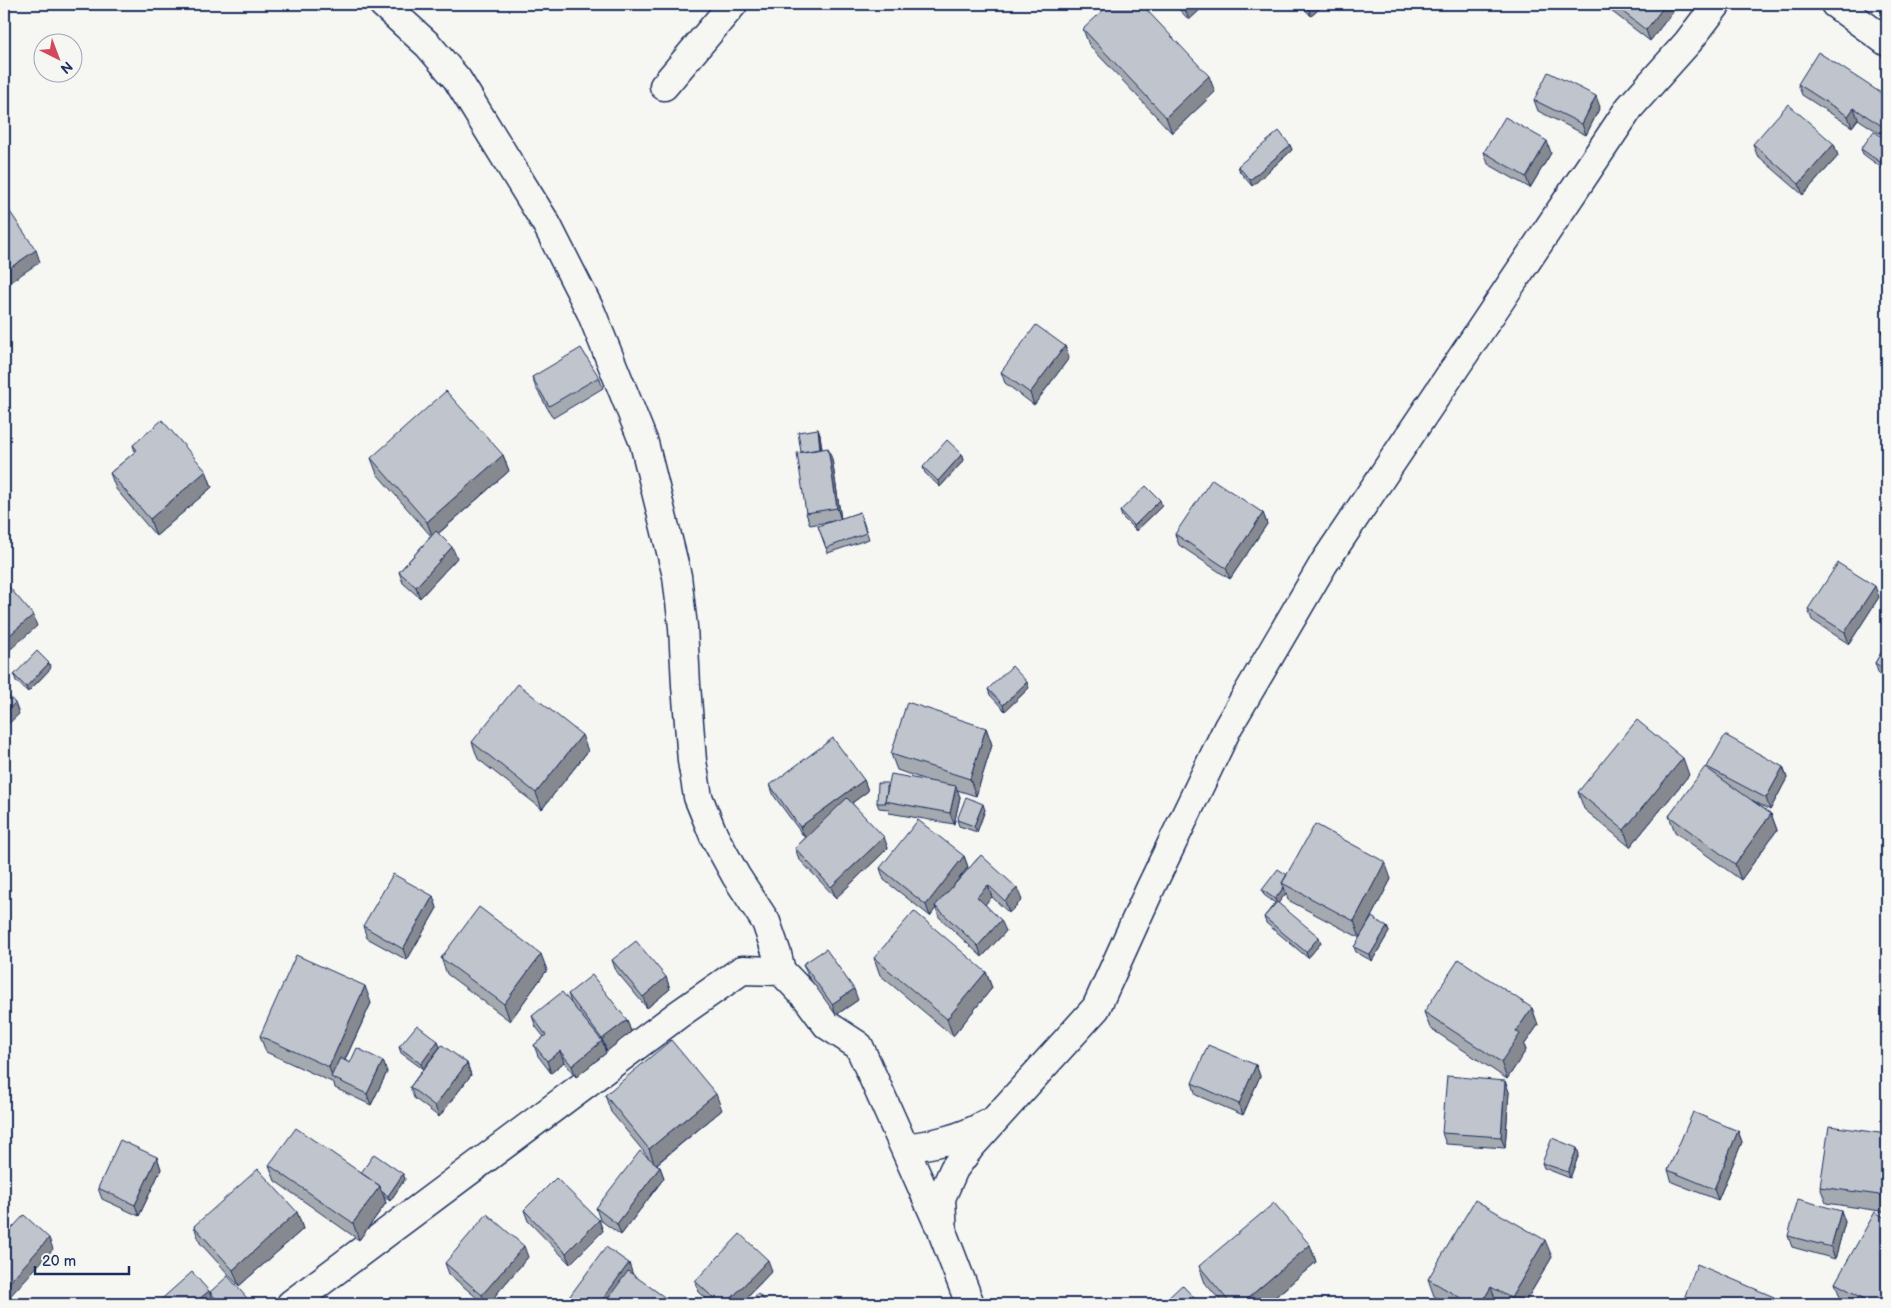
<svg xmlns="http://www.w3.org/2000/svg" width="1891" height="1308" font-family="'Balsamiq Sans',sans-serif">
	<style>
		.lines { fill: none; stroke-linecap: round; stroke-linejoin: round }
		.minor-casing { stroke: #1b2f5e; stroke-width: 31 }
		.secondary-casing { stroke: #1b2f5e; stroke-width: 31 }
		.minor { stroke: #f6f6f2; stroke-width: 28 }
		.secondary { stroke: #f6f6f2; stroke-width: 28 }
		.wall { fill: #a5a9b0; stroke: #1b2f5e }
		.shaded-wall { fill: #868990; stroke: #1b2f5e }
		.building { fill: #c0c4cd; stroke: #1b2f5e }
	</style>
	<rect width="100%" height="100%" fill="#f6f6f2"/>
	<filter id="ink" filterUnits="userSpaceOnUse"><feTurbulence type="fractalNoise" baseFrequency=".02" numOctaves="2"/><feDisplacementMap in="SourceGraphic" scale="10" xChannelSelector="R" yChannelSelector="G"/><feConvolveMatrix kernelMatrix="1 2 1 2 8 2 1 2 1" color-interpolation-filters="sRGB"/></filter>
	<g filter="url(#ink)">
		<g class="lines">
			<defs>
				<path id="minor" d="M383 4 428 45 457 79 547 225 591 312 644 443 677 576 683 627 686 685 692 761 698 797 714 836 736 876 766 922 777 954 781 971
					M664 86 733 4
					M905 1148C934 1144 961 1139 986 1124
					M291 1304 679 1014 742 970 781 971 807 998 827 1025 859 1046 938 1223
					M970 1304 943 1234 941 1198 954 1169 971 1146 1096 1008 1150 889 1228 727 1324 563 1630 107 1688 42 1717 4"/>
				<path id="secondary" d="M1835 4 1887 42"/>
			</defs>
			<use href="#minor" class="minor-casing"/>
			<use href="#secondary" class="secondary-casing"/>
			<use href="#minor" class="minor"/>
			<use href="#secondary" class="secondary"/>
		</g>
		<path class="wall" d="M1174 4H1206L1189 20Z
			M1300 4H1325L1311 16Z
			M1602 4H1677L1678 5 1650 41Z
			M1083 29 1215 92 1172 133 1089 45Z
			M1798 84 1887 97V138L1858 119 1852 127 1802 95Z
			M1534 100 1600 107 1586 135 1538 111Z
			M1887 141V161L1882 168 1863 154 1861 149Z
			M1753 144H1834L1838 156 1803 195 1757 155Z
			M1290 145 1292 150 1252 186 1240 172 1238 166Z
			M1484 152 1551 153 1530 188 1488 164Z
			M1065 346 1069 358 1034 405 1005 383 1001 372Z
			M532 377H599L603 388 553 418 536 388Z
			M818 429 820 435 822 449 832 459 841 519 860 512 869 539 828 553 818 526 834 521 810 525 806 513Z
			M133 445 206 471 212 487 156 536 116 489 110 473 135 452Z
			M962 454 964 460 940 487 925 473 923 467Z
			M503 455 509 471 438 534 457 558 420 598 403 583 399 572 431 536 377 474 371 458Z
			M1162 506 1136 531 1122 517 1120 511Z
			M1263 513 1267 524 1230 579 1179 545 1175 534Z
			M1879 597 1849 644 1812 620 1808 609Z
			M1887 643V680L1879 675 1875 663Z
			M51 668 28 692 16 681 14 675Z
			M1029 688 1005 711 990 695 988 689Z
			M986 728 992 745 976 796 957 790 960 797 954 824 889 813 888 809 879 808 877 803 888 786 929 781 897 770 891 754Z
			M472 742 588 751 542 809 478 759Z
			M1707 767H1783L1787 778 1770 810 1752 800 1771 814 1777 830 1741 880 1675 832 1669 816 1707 768Z
			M1689 775 1630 847 1584 809 1578 792Z
			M864 780 868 791 852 803 888 848 836 898 799 859 795 848 807 836 805 838 774 796 770 785Z
			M985 810 977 832 959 826 957 820Z
			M981 855 1022 900 1009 913 992 897 985 904 1006 931 982 957 939 917 936 908 930 916 884 880 880 868 964 856 968 867 954 885Z
			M1287 875 1391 879 1363 932 1387 927 1389 932 1372 961 1356 952 1354 947 1360 938 1288 900 1286 893 1278 903 1321 943 1308 958 1266 923 1264 917 1275 903 1264 895 1262 890Z
			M433 896 437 908 407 960 367 938 363 926Z
			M441 958 547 970 510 1021 447 974Z
			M874 958 986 972 992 988 953 1036 880 975Z
			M612 960 666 977 670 989 647 1008 616 971Z
			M803 964 858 1000 836 1015 808 976Z
			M568 994 627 1020 631 1032 607 1051 605 1048 606 1053 576 1077 564 1062 551 1073 538 1056 534 1045 544 1037 536 1027 532 1016 571 1003Z
			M371 1003 345 1060 350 1063 383 1061 387 1072 371 1105 335 1088 334 1083 266 1052 260 1036Z
			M1532 1008 1538 1025 1524 1045 1526 1050 1507 1079 1430 1028 1424 1012Z
			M438 1041 440 1047 467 1063 471 1075 439 1117 414 1098 410 1087 423 1069 401 1053 399 1047Z
			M1256 1065 1260 1076 1243 1115 1196 1095 1192 1083Z
			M1505 1081 1509 1092 1505 1148 1446 1144 1442 1133Z
			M605 1095 722 1110 657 1164 660 1167 664 1178 621 1235 600 1220 596 1208 649 1158 611 1112Z
			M1738 1131 1742 1142 1718 1200 1672 1182 1668 1170Z
			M1887 1134V1212L1826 1203 1820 1187Z
			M1579 1154 1570 1178 1544 1168 1542 1163Z
			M157 1157 161 1169 139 1216 102 1199 98 1188Z
			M269 1165 361 1173 403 1174 405 1179 390 1201 384 1197 386 1203 359 1240 275 1181Z
			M524 1210 599 1220 603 1231 570 1264 528 1221Z
			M1841 1211 1845 1222 1835 1259 1792 1247 1788 1236Z
			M297 1212 303 1229 239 1286 200 1243 194 1226Z
			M1310 1245 1316 1262 1267 1304H1223L1205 1283 1199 1266Z
			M528 1257 488 1304H484L449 1274 445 1263Z
			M1552 1257 1524 1304H1448L1434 1296 1428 1279Z
			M772 1271 740 1304H712L699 1292 695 1281Z
			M1835 1283 1887 1304H1849L1841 1300Z
			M210 1292 252 1304H218L212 1297Z"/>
		<path class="shaded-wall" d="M1183 4H1206L1189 20Z
			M1308 4H1325L1311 16 1307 5Z
			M1666 4H1677L1678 5 1650 41 1646 30Z
			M1209 76 1215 92 1172 133 1166 117Z
			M1596 96 1600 107 1586 135 1582 124Z
			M1854 108 1858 119 1852 127 1848 116Z
			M1887 119V138L1882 126Z
			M1547 141 1551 153 1530 188 1526 177Z
			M1834 144 1838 156 1803 195 1799 184Z
			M1290 145 1292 150 1252 186 1250 180Z
			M1887 152V161L1882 168 1880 162Z
			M36 250 40 262 4 286V272Z
			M1065 346 1069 358 1034 405 1030 393Z
			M818 429 820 435 823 457 821 451Z
			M828 448 832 459 841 520 837 508Z
			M962 454 964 460 940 487 938 481Z
			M503 455 509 471 433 538 427 522Z
			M206 471 212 487 156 536 150 519Z
			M1160 500 1162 506 1136 531 1134 526Z
			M1263 513 1267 524 1230 579 1226 568Z
			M452 547 457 558 420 598 416 587Z
			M1875 586 1879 597 1849 644 1845 632Z
			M33 615 37 626 4 655V640Z
			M49 663 51 668 28 692 26 687Z
			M1027 682 1029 688 1005 711 1003 705Z
			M15 703 19 714 4 728V713Z
			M986 728 992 745 976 796 970 779Z
			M582 735 588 751 542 809 536 793Z
			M1683 758 1689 775 1630 847 1624 830Z
			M1783 767 1787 778 1770 810 1766 798Z
			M864 780 868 791 805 838 800 827Z
			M956 786 960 797 954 824 950 813Z
			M983 804 985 810 977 832 974 826Z
			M1771 814 1777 830 1741 880 1735 864Z
			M884 837 888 848 836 898 831 887Z
			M964 856 968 867 936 908 935 906 936 908 930 916 926 905Z
			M1385 862 1391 879 1360 938 1354 921Z
			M988 885 992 897 981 909 977 897Z
			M1284 887 1286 893 1277 905 1275 899Z
			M1017 888 1022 900 1009 913 1005 901Z
			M433 896 437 908 407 960 403 949Z
			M1001 920 1006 931 982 957 978 946Z
			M1387 927 1389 932 1372 961 1370 955Z
			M1319 937 1321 943 1308 958 1306 952Z
			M541 954 547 970 510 1021 504 1004Z
			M986 972 992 988 953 1036 947 1019Z
			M666 977 670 989 647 1008 643 997Z
			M365 986 371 1003 336 1079 332 1077 329 1067Z
			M854 989 858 1000 836 1015 832 1004Z
			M1532 1008 1538 1025 1524 1045 1526 1050 1507 1079 1501 1062 1516 1031Z
			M627 1020 631 1032 607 1051 602 1039Z
			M438 1041 440 1047 423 1069 421 1064Z
			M602 1041 606 1053 576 1077 572 1066Z
			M560 1051 564 1062 551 1073 547 1061Z
			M383 1061 387 1072 371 1105 367 1094Z
			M467 1063 471 1075 439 1117 435 1106Z
			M1256 1065 1260 1076 1243 1115 1239 1104Z
			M1505 1081 1509 1092 1505 1148 1501 1137Z
			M716 1094 722 1110 655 1165 649 1149Z
			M1738 1131 1742 1142 1718 1200 1714 1189Z
			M1577 1148 1579 1154 1570 1178 1568 1172Z
			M157 1157 161 1169 139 1216 135 1205Z
			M660 1167 664 1178 621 1235 617 1224Z
			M403 1174 405 1179 390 1201 388 1196Z
			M380 1186 386 1203 359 1240 353 1223Z
			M1841 1211 1845 1222 1835 1259 1831 1247Z
			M297 1212 303 1229 239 1286 233 1270Z
			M599 1220 603 1231 570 1264 566 1253Z
			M49 1238 53 1249 4 1303V1288Z
			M1545 1240 1552 1257 1524 1304H1513L1511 1298Z
			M1310 1245 1316 1262 1267 1304H1241Z
			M524 1246 528 1257 488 1304H486L482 1295Z
			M768 1260 772 1271 740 1304H726Z
			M629 1263 633 1275 611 1304H599Z
			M1491 1287 1497 1304H1481Z
			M209 1291 213 1302 210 1304H193Z
			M1774 1297 1777 1304H1771Z"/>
		<path class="building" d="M1110 4H1141L1209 76 1166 117 1083 29Z
			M1613 4H1666L1646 30Z
			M1818 52 1887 97V119L1882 126 1854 108 1848 116 1798 84Z
			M1548 72 1596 96 1582 124 1534 100Z
			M1788 104 1834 144 1799 184 1753 144Z
			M1505 117 1547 141 1526 177 1484 152Z
			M1279 131 1290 145 1250 180 1238 166Z
			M1874 131 1887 141V152L1880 162 1861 149Z
			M8 209 36 250 4 272V212Z
			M1036 325 1065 346 1030 393 1001 372Z
			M1887 327V342L1881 331Z
			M581 348 599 377 549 406 532 377Z
			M446 391 503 455 427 522 371 458Z
			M162 420 206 471 150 519 110 473 137 450 133 445Z
			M818 429 820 449 801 452 798 432Z
			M947 440 962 454 938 481 923 467Z
			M828 448 837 508 806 513 797 453Z
			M1212 479 1263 513 1226 568 1175 534Z
			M1146 486 1160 500 1134 526 1120 511Z
			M860 512 866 533 826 548 818 526Z
			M436 531 452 547 416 587 399 572Z
			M1838 563 1875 586 1845 632 1808 609Z
			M4 581 33 615 4 640Z
			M1887 643V671L1875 663Z
			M37 651 49 663 26 687 14 675Z
			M1012 666 1027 682 1003 705 988 689Z
			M518 684 582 735 536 793 472 742Z
			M4 691 15 703 4 713Z
			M907 702 986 728 970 779 891 754Z
			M1637 720 1683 758 1624 830 1578 792Z
			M1725 735 1783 767 1766 798 1707 767Z
			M833 738 864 780 800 827 770 785Z
			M1705 767 1771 814 1735 864 1669 816Z
			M891 774 956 786 950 813 885 801Z
			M878 783H887V791L885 801 886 803H877Z
			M966 797 983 804 974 826 957 820Z
			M847 798 884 837 831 887 795 848Z
			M918 820 964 856 926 905 880 868Z
			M1315 824 1385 862 1354 921 1282 883Z
			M981 855 1017 888 1005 901 988 885 977 897 1001 920 978 946 935 906Z
			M1278 869 1287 875 1282 883 1284 887 1275 899 1262 890Z
			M393 874 433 896 403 949 363 926Z
			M1277 902 1319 937 1306 952 1264 917Z
			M479 907 541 954 504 1004 441 958Z
			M914 911 986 972 947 1019 874 958Z
			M1372 917 1387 927 1370 955 1354 947Z
			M636 941 666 977 643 997 612 960Z
			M826 949 854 989 832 1004 803 964Z
			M296 955 365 986 329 1067 260 1036Z
			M1459 959 1532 1008 1516 1031 1520 1034 1501 1062 1424 1012Z
			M592 975 627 1020 602 1039 568 994Z
			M562 992 602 1041 572 1066 560 1051 547 1061 534 1045 546 1035 532 1016Z
			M417 1025 438 1041 421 1064 399 1047Z
			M671 1040 716 1094 649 1149 605 1095Z
			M442 1045 467 1063 435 1106 410 1087Z
			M1208 1045 1256 1065 1239 1104 1192 1083Z
			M357 1048 383 1061 367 1094 331 1077 340 1058 350 1063Z
			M1447 1076 1505 1081 1501 1137 1442 1133Z
			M1693 1112 1738 1131 1714 1189 1668 1170Z
			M1829 1126 1887 1134V1196L1820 1187Z
			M296 1128 380 1186 353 1223 269 1165Z
			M1552 1138 1577 1148 1568 1172 1542 1163Z
			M120 1140 157 1157 135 1205 98 1188Z
			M640 1151 660 1167 617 1224 596 1208Z
			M374 1154 403 1174 388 1196 381 1191 380 1186 361 1173Z
			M258 1169 297 1212 233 1270 194 1226Z
			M556 1178 599 1220 566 1253 524 1210Z
			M1798 1199 1841 1211 1831 1247 1788 1236Z
			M1475 1200 1545 1240 1511 1298 1491 1287 1481 1304H1471L1428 1279Z
			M1274 1203 1310 1245 1241 1304H1231L1199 1266Z
			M1875 1212 1887 1219V1304H1874L1835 1283Z
			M487 1214 524 1246 482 1295 445 1263Z
			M24 1215 49 1238 4 1288V1237Z
			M740 1234 768 1260 726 1304H720L695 1281Z
			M606 1247 629 1263 599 1304H564Z
			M1697 1264 1774 1297 1771 1304H1682Z
			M628 1271 674 1304H604Z
			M192 1272 209 1291 193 1304H156Z
			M228 1276 252 1304H221L210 1292Z
			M1182 1285 1200 1304H1162Z
			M758 1294 769 1304H747Z"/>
	</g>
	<rect width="1891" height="1308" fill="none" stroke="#f6f6f2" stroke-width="20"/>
	<rect x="10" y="10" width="1871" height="1288" fill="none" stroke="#1b2f5e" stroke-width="2" filter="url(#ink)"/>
	<g transform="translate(58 58) rotate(138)"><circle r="24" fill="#f6f6f2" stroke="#9ea6b7"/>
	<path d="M0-4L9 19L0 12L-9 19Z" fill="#d1495b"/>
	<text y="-8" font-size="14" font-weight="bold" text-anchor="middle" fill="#1b2f5e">N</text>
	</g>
	<path d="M35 1266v8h94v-8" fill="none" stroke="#1b2f5e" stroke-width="2.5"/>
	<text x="42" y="1266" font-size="15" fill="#1b2f5e" stroke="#f6f6f2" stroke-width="4" paint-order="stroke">20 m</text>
</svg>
